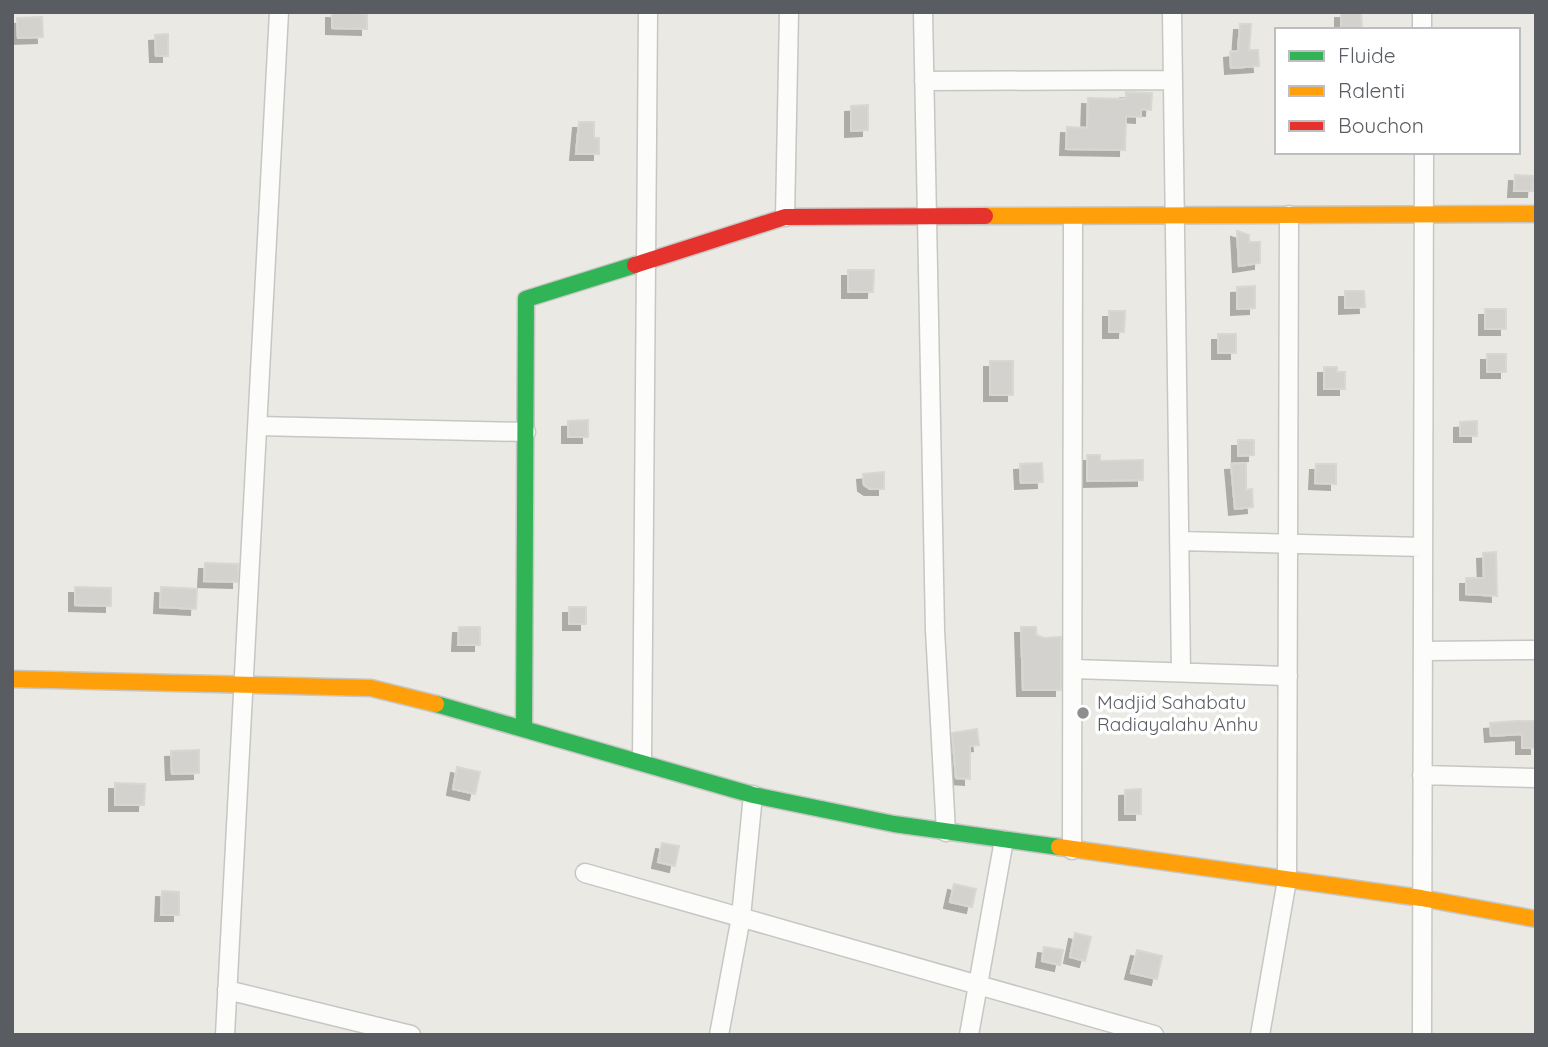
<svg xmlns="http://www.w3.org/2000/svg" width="1548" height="1047" font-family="Quicksand,sans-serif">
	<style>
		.building { fill: #d3d2ce; stroke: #d9d7d2; stroke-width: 2; filter: url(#shadow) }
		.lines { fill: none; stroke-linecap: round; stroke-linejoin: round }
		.street-casing { stroke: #c6c6c4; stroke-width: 21 }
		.fast-casing { stroke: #c6c7c5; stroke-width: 19 }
		.slow-casing { stroke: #c6c7c5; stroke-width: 19 }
		.jam-casing { stroke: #c6c7c5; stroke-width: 19 }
		.street { stroke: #fcfcfb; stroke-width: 18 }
		.fast { stroke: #30b455; stroke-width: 16 }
		.slow { stroke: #ff9f0a; stroke-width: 16 }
		.jam { stroke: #e5322d; stroke-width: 16 }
		.poi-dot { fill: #8c8e8f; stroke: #fff; stroke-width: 2.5 }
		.labels { text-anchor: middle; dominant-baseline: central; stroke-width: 7; stroke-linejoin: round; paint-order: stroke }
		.poi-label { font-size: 19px; fill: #595d62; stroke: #fff; text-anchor: start }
	</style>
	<defs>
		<filter id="shadow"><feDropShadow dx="-6" dy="6" stdDeviation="0" flood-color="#0004"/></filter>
	</defs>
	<rect width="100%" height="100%" fill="#eae9e3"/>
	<path class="building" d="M332 12 367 14V29L332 28Z
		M1341 12H1361L1362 30H1341Z
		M42 17 43 37 18 38 17 18Z
		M1240 24H1251L1249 50H1258L1259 66 1231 68 1230 52 1238 51Z
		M168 34V56H156L155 35Z
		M1126 92 1152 93 1151 110 1141 109V117L1126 116 1125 150 1066 149 1067 127 1087 128 1088 98 1126 99Z
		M868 105V130L851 131V106Z
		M579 122H594V138H599V154H576Z
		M1515 175 1534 176 1533 191H1514Z
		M1237 231 1249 235V242H1260V263L1239 266Z
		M848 270H874L873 292H848Z
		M1255 286V308L1237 309V287Z
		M1345 291H1364L1365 307 1345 308Z
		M1485 309H1506V329H1485Z
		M1109 311H1125L1124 332H1109Z
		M1218 334H1236V353H1218Z
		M1487 354H1506V372H1487Z
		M990 361H1013V395H990Z
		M1324 367H1337V372H1345V389H1324Z
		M588 420V437H568V421Z
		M1477 421V436H1460V422Z
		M1238 440H1254V455L1238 456Z
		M1087 455H1100V461L1143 460V480L1087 481Z
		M1042 463 1043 482 1021 483 1020 464Z
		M1246 463V490L1252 489 1253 507 1235 509 1231 464Z
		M1316 464H1336V484L1315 483Z
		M884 472V489H870L864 485 863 474Z
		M1496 552 1497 596 1466 594V578H1484L1483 553Z
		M205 563 238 564V582L204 581Z
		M75 587 111 588V606L75 605Z
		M161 587 197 589 196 609 160 607Z
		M569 607H586V624H569Z
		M459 627H480V645H458Z
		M1021 627H1036V635L1044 638 1061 637V690H1023Z
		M1517 721H1536V748H1522V734L1491 736 1490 723Z
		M977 729 979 745 970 746V779L956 778 952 733Z
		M199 750V773L172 774 171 751Z
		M457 767 480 772 475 794 453 789Z
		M115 783 145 784 144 805H115Z
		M1141 789V814H1125V790Z
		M662 843 679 846 675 866 658 862Z
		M954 884 976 889 972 907 950 902Z
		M162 891 179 892V915H161Z
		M1075 933 1091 937 1085 961 1070 957Z
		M1044 947 1063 950 1060 965 1042 961Z
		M1137 950 1162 956 1157 979 1131 973Z"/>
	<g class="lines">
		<defs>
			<path id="street" d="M923 12 935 630 946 832
				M1172 12 1181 672
				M1422 12V30
				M924 81 1173 80
				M785 217 789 12
				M257 426 526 432
				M1179 541 1423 547
				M1423 651 1536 650
				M1074 669 1288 676
				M642 762 648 12
				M1422 775 1536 778
				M1072 850 1073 217
				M585 873 1154 1035
				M227 990 411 1035
				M225 1035 279 12
				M719 1035 741 917 753 795
				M969 1035 1004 840
				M1260 1035 1287 880 1289 215
				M1422 1035 1424 152"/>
			<path id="fast" d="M436 704 753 795 894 824 1059 847
				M524 728 526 299 635 265"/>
			<path id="slow" d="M985 216 1536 214
				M12 679 371 688 436 704
				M1059 847 1421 898 1536 919"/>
			<path id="jam" d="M635 265 785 217 985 216"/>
		</defs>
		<use href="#street" class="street-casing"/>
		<use href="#fast" class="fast-casing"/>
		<use href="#slow" class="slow-casing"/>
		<use href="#jam" class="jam-casing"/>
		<use href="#street" class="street"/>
		<use href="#fast" class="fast"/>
		<use href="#slow" class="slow"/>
		<use href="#jam" class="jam"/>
	</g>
	<circle class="poi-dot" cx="1083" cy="713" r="7"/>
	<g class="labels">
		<g class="poi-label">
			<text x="1097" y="702">Madjid Sahabatu<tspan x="1097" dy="22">Radiayalahu Anhu</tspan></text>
		</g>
	</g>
	<rect width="1548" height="1047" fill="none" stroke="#595d62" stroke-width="28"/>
	<rect x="1275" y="28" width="245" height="126" fill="#ffffff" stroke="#bdbec0" stroke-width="2"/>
	<rect x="1289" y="51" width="35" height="10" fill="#30b455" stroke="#bdbec0" stroke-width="2"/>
	<text x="1338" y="63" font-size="21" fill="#595d62">Fluide</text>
	<rect x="1289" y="86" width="35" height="10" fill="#ff9f0a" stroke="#bdbec0" stroke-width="2"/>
	<text x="1338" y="98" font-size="21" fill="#595d62">Ralenti</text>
	<rect x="1289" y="121" width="35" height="10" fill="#e5322d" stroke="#bdbec0" stroke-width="2"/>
	<text x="1338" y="133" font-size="21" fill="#595d62">Bouchon</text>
</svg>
